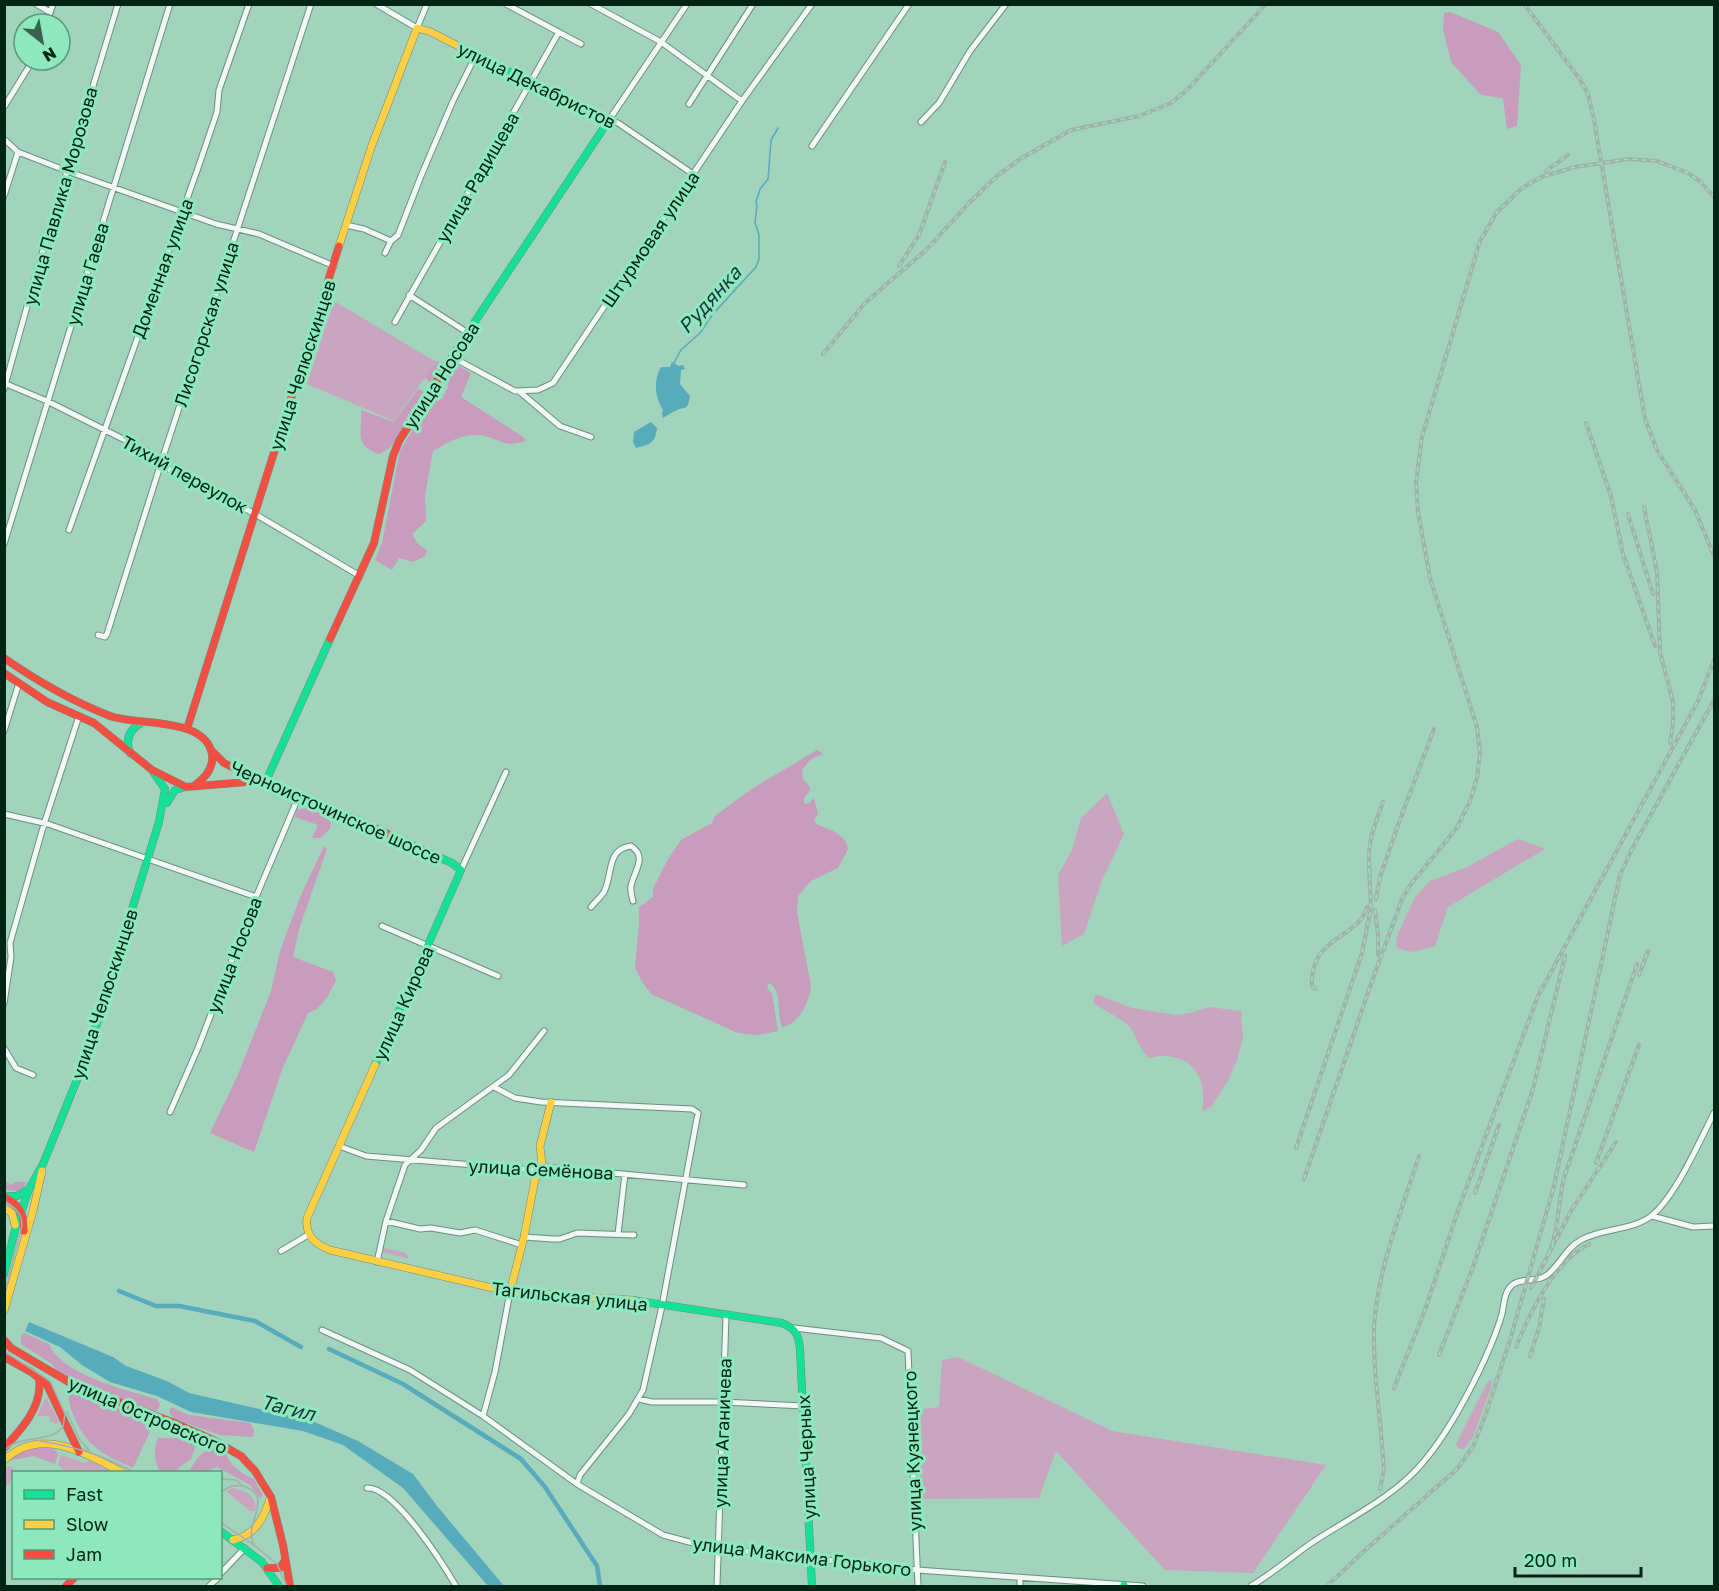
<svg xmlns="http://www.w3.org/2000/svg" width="1719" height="1591" font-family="'Golos Text',sans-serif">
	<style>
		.green { fill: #caa5c0 }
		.forest { fill: #c79cbc }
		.water { fill: #56acbb }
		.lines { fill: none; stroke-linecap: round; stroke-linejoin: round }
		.stream { stroke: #56acbb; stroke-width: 1.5 }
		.canal { stroke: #56acbb; stroke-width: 4.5 }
		.street-casing { stroke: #6c8f7f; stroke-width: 7 }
		.fast-casing { stroke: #6c8f7f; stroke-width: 8 }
		.slow-casing { stroke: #6c8f7f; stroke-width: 8 }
		.jam-casing { stroke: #6c8f7f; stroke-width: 8 }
		.street { stroke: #f1f8f5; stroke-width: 5 }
		.fast { stroke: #16e098; stroke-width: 7 }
		.slow { stroke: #ffcf43; stroke-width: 7 }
		.jam { stroke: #f24e42; stroke-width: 7 }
		.tram { stroke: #a4b0aa; stroke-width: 1.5 }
		.rail-casing { stroke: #a4b0aa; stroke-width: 4 }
		.rail { stroke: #8de8bd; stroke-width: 1.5; stroke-dasharray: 4.5; stroke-linecap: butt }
		.labels { text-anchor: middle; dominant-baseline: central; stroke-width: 6; stroke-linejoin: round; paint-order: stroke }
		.street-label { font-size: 18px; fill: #002415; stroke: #8de8bd }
		.water-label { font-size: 20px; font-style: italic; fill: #17353f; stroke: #8de8bd }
	</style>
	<rect width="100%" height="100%" fill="#a2d3bc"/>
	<path class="green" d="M334 301 436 362 394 421 307 384Z
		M1107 793 1124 834 1102 880 1084 934 1062 946 1058 875 1072 850 1081 818Z
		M1518 839 1545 849 1448 907 1435 946 1412 952 1397 948 1396 938 1415 897 1430 881 1467 867Z
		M1096 994 1132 1008 1176 1015 1190 1013 1209 1007 1241 1011 1243 1038 1237 1060 1229 1079 1211 1107 1202 1111C1207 1085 1198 1059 1167 1056 1162 1055 1155 1057 1149 1058 1139 1049 1137 1036 1129 1026 1121 1018 1103 1010 1093 1003Z
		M385 1248 406 1253 409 1259 382 1252Z
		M958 1357 1112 1431 1326 1465 1253 1573 1165 1570 1056 1451 1039 1498 920 1499 915 1410 939 1407 942 1360Z
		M1490 1380 1492 1381 1491 1388 1473 1437 1464 1449H1459L1456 1444 1487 1383Z
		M46 1397 59 1421 56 1424 50 1421 49 1416H37Z
		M61 1455 84 1463 90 1461 112 1472H62L64 1470 58 1465Z
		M7 1466 12 1467C16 1476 11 1481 5 1489V1468Z
		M232 1488C245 1490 258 1496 255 1511H250L226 1491Z"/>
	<path class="forest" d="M1450 12 1498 32 1521 65 1517 126 1507 129 1503 98 1481 95 1451 62 1443 29 1444 13Z
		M437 361 443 364 430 383 425 377Z
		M457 365 471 373 461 397 523 437 526 441C501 447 507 442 485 436 466 431 449 442 433 451L425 495 426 521 412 534 418 544 427 550 425 556 413 562 399 558 392 570 375 560 382 543 400 451 429 402 442 399 448 387 446 374Z
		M418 389 422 390 425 394 390 448 379 454C352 444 363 433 361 410L394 422Z
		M817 750 823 754 811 759 802 770 803 779 810 787 809 792 804 798V803L808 804 814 798 818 814 814 819 816 824C829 830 846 833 848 849L838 868 811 881 798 896 797 912 811 986C809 1003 799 1024 782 1027 776 1013 783 991 769 983L767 987 772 994 778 1031 758 1035 738 1033 651 994 641 980 635 967 639 923V907L653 897V889L668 859 681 840 712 823 715 816 750 790Z
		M305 808 323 814 331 823 330 829 320 838H312L318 825 295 817 297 810Z
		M324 846 327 849 299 929 293 957 333 972 336 980 327 998 317 1009 308 1013 283 1067 254 1152 210 1133 237 1077 271 991 280 951 301 895Z
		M5 1181 11 1185 15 1182H27L23 1188 17 1191 5 1190Z
		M24 1333 49 1344C60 1374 128 1391 157 1399L160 1405 157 1411 147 1410 73 1383 60 1376 52 1364 21 1344V1336Z
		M69 1390 145 1417 152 1427 133 1468C107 1456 89 1449 76 1421 71 1409 68 1403 69 1390Z
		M171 1407 189 1415 250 1423 254 1430 253 1437 220 1435 174 1419 169 1412Z
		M158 1438H178L196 1445 191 1459 181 1466 176 1472H160C154 1460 153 1451 158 1438Z
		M41 1446 54 1449 58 1454 55 1464 34 1456 5 1461C15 1452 27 1447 41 1446Z
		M218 1447 226 1453C228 1464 243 1475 254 1479L263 1495 260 1498 250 1485 217 1467 203 1472H189C197 1458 201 1450 218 1447Z"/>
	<path class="water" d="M672 362 679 366 683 365 685 369 681 370 680 384 690 396 688 405 685 408C678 408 670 414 663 418L662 414 663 410C655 398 653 380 661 367H670Z
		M651 422 657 428C655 444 650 444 636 448L633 442 634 432Z
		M29 1322 113 1357 126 1366 167 1381 189 1393 312 1421 358 1441 413 1474 437 1506 504 1586H488L403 1488 343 1445 303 1431 191 1412 157 1396 110 1382 82 1365 60 1347 25 1331Z"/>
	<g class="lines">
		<path class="stream" d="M674 363 681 350 700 333 712 315 756 267 759 259V235L755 222 757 206 756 202 760 189 768 179 771 140 778 128"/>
		<path class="canal" d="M119 1291 156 1306H179L255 1321 301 1347
			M329 1349 403 1384 521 1459 545 1487 597 1566 600 1586"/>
		<defs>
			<path id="street" d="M36 4 50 12
				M376 4 417 28 427 4
				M506 4 581 44
				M591 4 661 42 742 101
				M687 4 609 120 618 123 693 174
				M46 24 53 4
				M689 104 753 4
				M4 107 33 60
				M921 122 939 103 970 51 1006 4
				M4 139 18 152 67 171 216 224 259 234 334 266
				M812 146 909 4
				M4 196 18 152
				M346 225 364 229 391 241
				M385 253 391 241 398 235 421 176 453 101 476 55
				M409 295 468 333
				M395 322 559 32
				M452 357 515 391 538 390 553 383 742 101 812 4
				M4 383 47 401 151 453 171 471 208 488 255 514 360 576
				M4 389 38 267 118 4
				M520 392 560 426 591 437
				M69 530 198 168 217 112 219 90 249 4
				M4 544 170 4
				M98 635 105 637 107 634 161 463 311 4
				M4 731 19 683
				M4 814 48 824 256 897
				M461 870 506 772
				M591 907C595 902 601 897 604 892 613 875 606 849 631 846 648 857 634 871 631 886 630 891 632 896 633 901
				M382 926 498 976
				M4 1003 11 957 10 943 44 824 79 716
				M4 1048 16 1068 33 1075
				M494 1087 515 1098 541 1102 692 1109 698 1113 662 1306 643 1390 629 1414 580 1475 577 1484
				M170 1112 198 1048 256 897 298 798
				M339 1146 366 1156 534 1170 545 1167 744 1185
				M1652 1216 1693 1227 1714 1226
				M386 1221 420 1229 431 1228 460 1233 475 1230 522 1245
				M618 1234 625 1174
				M524 1237 553 1239H560L577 1233 634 1235
				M281 1251 308 1235
				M377 1262 386 1221 405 1165 421 1150 436 1128 509 1075 544 1031
				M794 1328 881 1338 908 1351 918 1586
				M322 1330 410 1370 483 1416 577 1484 663 1535 708 1547 917 1570 1143 1586
				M639 1399 652 1402H723L804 1406
				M483 1416 495 1372 510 1292
				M367 1488C394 1486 443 1564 456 1586
				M220 1574 245 1548
				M1020 1577V1586
				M209 1586 218 1578
				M717 1586 726 1316
				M1251 1586C1272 1574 1290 1558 1310 1544 1341 1523 1380 1504 1408 1478 1428 1460 1443 1437 1457 1413 1474 1383 1492 1348 1502 1314 1504 1305 1504 1292 1512 1285 1522 1277 1537 1283 1547 1275 1560 1265 1566 1248 1581 1240 1602 1228 1630 1231 1650 1217 1675 1198 1699 1142 1714 1113"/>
			<path id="fast" d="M464 338 609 120 599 117 472 53
				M130 753C125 740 129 730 141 723
				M266 781 330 639
				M167 803 175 790 186 787
				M375 1065 461 870 452 863 436 856
				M7 1196H17L29 1189
				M4 1274 15 1230 29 1189 43 1164 87 1055 159 822 165 789 153 772
				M632 1300 782 1323C796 1329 799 1335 800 1350L812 1586
				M220 1531 262 1562 279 1586
				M1124 1585V1586"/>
			<path id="slow" d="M339 246 372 145 417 28 431 32 472 53
				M375 1065 307 1218C305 1236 315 1244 330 1250L510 1292 632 1300
				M4 1208 12 1213 15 1225
				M510 1292 524 1237 535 1179 542 1165 540 1146 551 1102
				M4 1311 33 1211 42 1171
				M4 1460C42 1426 83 1453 122 1472
				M233 1540C255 1535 264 1519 270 1498"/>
			<path id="jam" d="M330 639 374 543 393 456 399 441 464 338
				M4 658C37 681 72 701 110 716 136 726 205 716 212 754 214 768 205 778 195 785
				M4 673 47 702 94 723 152 770 186 787 259 781
				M187 729 339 246
				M212 751 224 763 261 781H266L298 798 348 816 436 856
				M4 1197C20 1205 24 1213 24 1231
				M4 1340 11 1348 74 1385 172 1422 213 1440 241 1456 255 1471 271 1497 283 1545 290 1586
				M4 1357 31 1372 47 1385 79 1452
				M4 1448C21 1430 43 1406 39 1379
				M267 1568H280L285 1560
				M66 1586 74 1578"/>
		</defs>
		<use href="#street" class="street-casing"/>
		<use href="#fast" class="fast-casing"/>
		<use href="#slow" class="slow-casing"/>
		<use href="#jam" class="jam-casing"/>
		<use href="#street" class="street"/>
		<use href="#fast" class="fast"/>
		<use href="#slow" class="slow"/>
		<use href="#jam" class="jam"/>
		<path class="tram" d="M4 1201C15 1207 22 1213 22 1225L4 1295
			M4 1351 50 1381 65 1414 63 1427C47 1445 20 1433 4 1451
			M67 1412 79 1439 89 1450
			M40 1441C73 1446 105 1456 134 1472
			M207 1472H219
			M220 1479 236 1480 242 1485
			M220 1493C228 1487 234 1484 243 1486 276 1495 242 1526 254 1545
			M220 1522 254 1545 277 1564 287 1586"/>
		<defs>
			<path id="rail" d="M1524 4 1579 78 1588 94 1594 120 1645 419 1657 450 1695 510 1714 556
				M1546 171 1568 155
				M899 266 919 235 945 162
				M823 354 864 304 927 249 968 204 997 176 1020 159 1071 130 1139 116 1171 103 1188 89 1266 4
				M1586 423 1611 496 1623 554 1655 646
				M1644 507 1657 572 1660 652 1673 702V724L1670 743
				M1628 514 1653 594
				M1370 875C1366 844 1373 830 1383 802
				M1376 899 1380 877 1398 825 1434 729
				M1375 910 1378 934V955
				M1639 975 1648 951
				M1315 989 1312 986C1309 936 1360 938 1367 907
				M1296 1148 1362 953 1371 908 1369 868
				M1596 1163 1639 1045
				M1304 1179 1371 984 1402 899 1411 884 1456 829 1470 801 1477 778 1480 754 1477 727 1430 578 1418 512 1416 482 1422 437 1480 241 1497 212 1521 189 1541 177 1575 167 1629 159 1657 161 1688 173 1701 182 1714 197
				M1475 1193 1499 1125
				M1549 1253C1560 1227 1557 1201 1565 1175L1637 964
				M1531 1288 1571 1211 1616 1142
				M1516 1347C1530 1312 1555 1261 1589 1244
				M1439 1355 1473 1267 1533 1089 1565 956
				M1530 1356 1539 1328 1544 1299
				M1394 1388 1425 1310 1460 1205 1538 996 1698 701 1714 660
				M1380 1489 1384 1470 1383 1457C1380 1415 1373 1371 1374 1329 1377 1270 1401 1212 1419 1156
				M1327 1586 1362 1553 1457 1469 1473 1447 1485 1416 1510 1340 1554 1186 1620 875 1633 847 1714 700"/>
		</defs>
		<use href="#rail" class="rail-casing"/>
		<use href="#rail" class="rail"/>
	</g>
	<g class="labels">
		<g class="street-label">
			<text transform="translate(537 85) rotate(26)">улица Декабристов</text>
			<text transform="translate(477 177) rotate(-60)">улица Радищева</text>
			<text transform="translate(60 196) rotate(-74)">улица Павлика Морозова</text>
			<text transform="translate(650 239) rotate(-56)">Штурмовая улица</text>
			<text transform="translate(162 268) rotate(-70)">Доменная улица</text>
			<text transform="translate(87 274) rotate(-73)">улица Гаева</text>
			<text transform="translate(206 324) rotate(-72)">Лисогорская улица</text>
			<text transform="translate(302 365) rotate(-72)">улица Челюскинцев</text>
			<text transform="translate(441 375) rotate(-57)">улица Носова</text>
			<text transform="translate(185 474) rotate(29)">Тихий переулок</text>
			<text transform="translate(336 812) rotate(24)">Черноисточинское шоссе</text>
			<text transform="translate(234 955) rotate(-69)">улица Носова</text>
			<text transform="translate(104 994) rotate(-72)">улица Челюскинцев</text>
			<text transform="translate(403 1003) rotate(-66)">улица Кирова</text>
			<text transform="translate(541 1169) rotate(3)">улица Семёнова</text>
			<text transform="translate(570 1296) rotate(6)">Тагильская улица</text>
			<text transform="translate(148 1415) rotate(23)">улица Островского</text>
			<text transform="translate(722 1433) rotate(-88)">улица Аганичева</text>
			<text transform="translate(912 1451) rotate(-92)">улица Кузнецкого</text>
			<text transform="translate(806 1457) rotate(-93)">улица Черных</text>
			<text transform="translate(802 1556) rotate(7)">улица Максима Горького</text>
		</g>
		<g class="water-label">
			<text transform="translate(709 299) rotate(-48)">Рудянка</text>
			<text transform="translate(288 1407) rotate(14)">Тагил</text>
		</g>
	</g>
	<rect width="1719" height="1591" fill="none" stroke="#002415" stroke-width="12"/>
	<rect x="12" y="1471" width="210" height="108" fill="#8de8bd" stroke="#559a7a" stroke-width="1.5"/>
	<rect x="24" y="1490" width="30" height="9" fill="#16e098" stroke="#559a7a" stroke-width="1.5"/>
	<text x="66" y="1501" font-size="18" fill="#002415">Fast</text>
	<rect x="24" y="1520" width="30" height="9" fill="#ffcf43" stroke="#559a7a" stroke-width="1.5"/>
	<text x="66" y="1531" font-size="18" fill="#002415">Slow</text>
	<rect x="24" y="1550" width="30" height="9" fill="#f24e42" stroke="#559a7a" stroke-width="1.5"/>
	<text x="66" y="1561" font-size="18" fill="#002415">Jam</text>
	<g transform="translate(42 42) rotate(149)"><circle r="28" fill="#8de8bd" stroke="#559a7a" stroke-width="1.5"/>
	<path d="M0-4.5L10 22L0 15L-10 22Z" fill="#39614f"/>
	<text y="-9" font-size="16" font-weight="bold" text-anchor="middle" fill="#002415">N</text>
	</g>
	<path d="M1515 1567v9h126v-9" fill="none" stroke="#002415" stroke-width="3"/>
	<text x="1524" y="1567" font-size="18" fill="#002415" stroke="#8de8bd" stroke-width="4.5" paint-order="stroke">200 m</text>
</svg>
